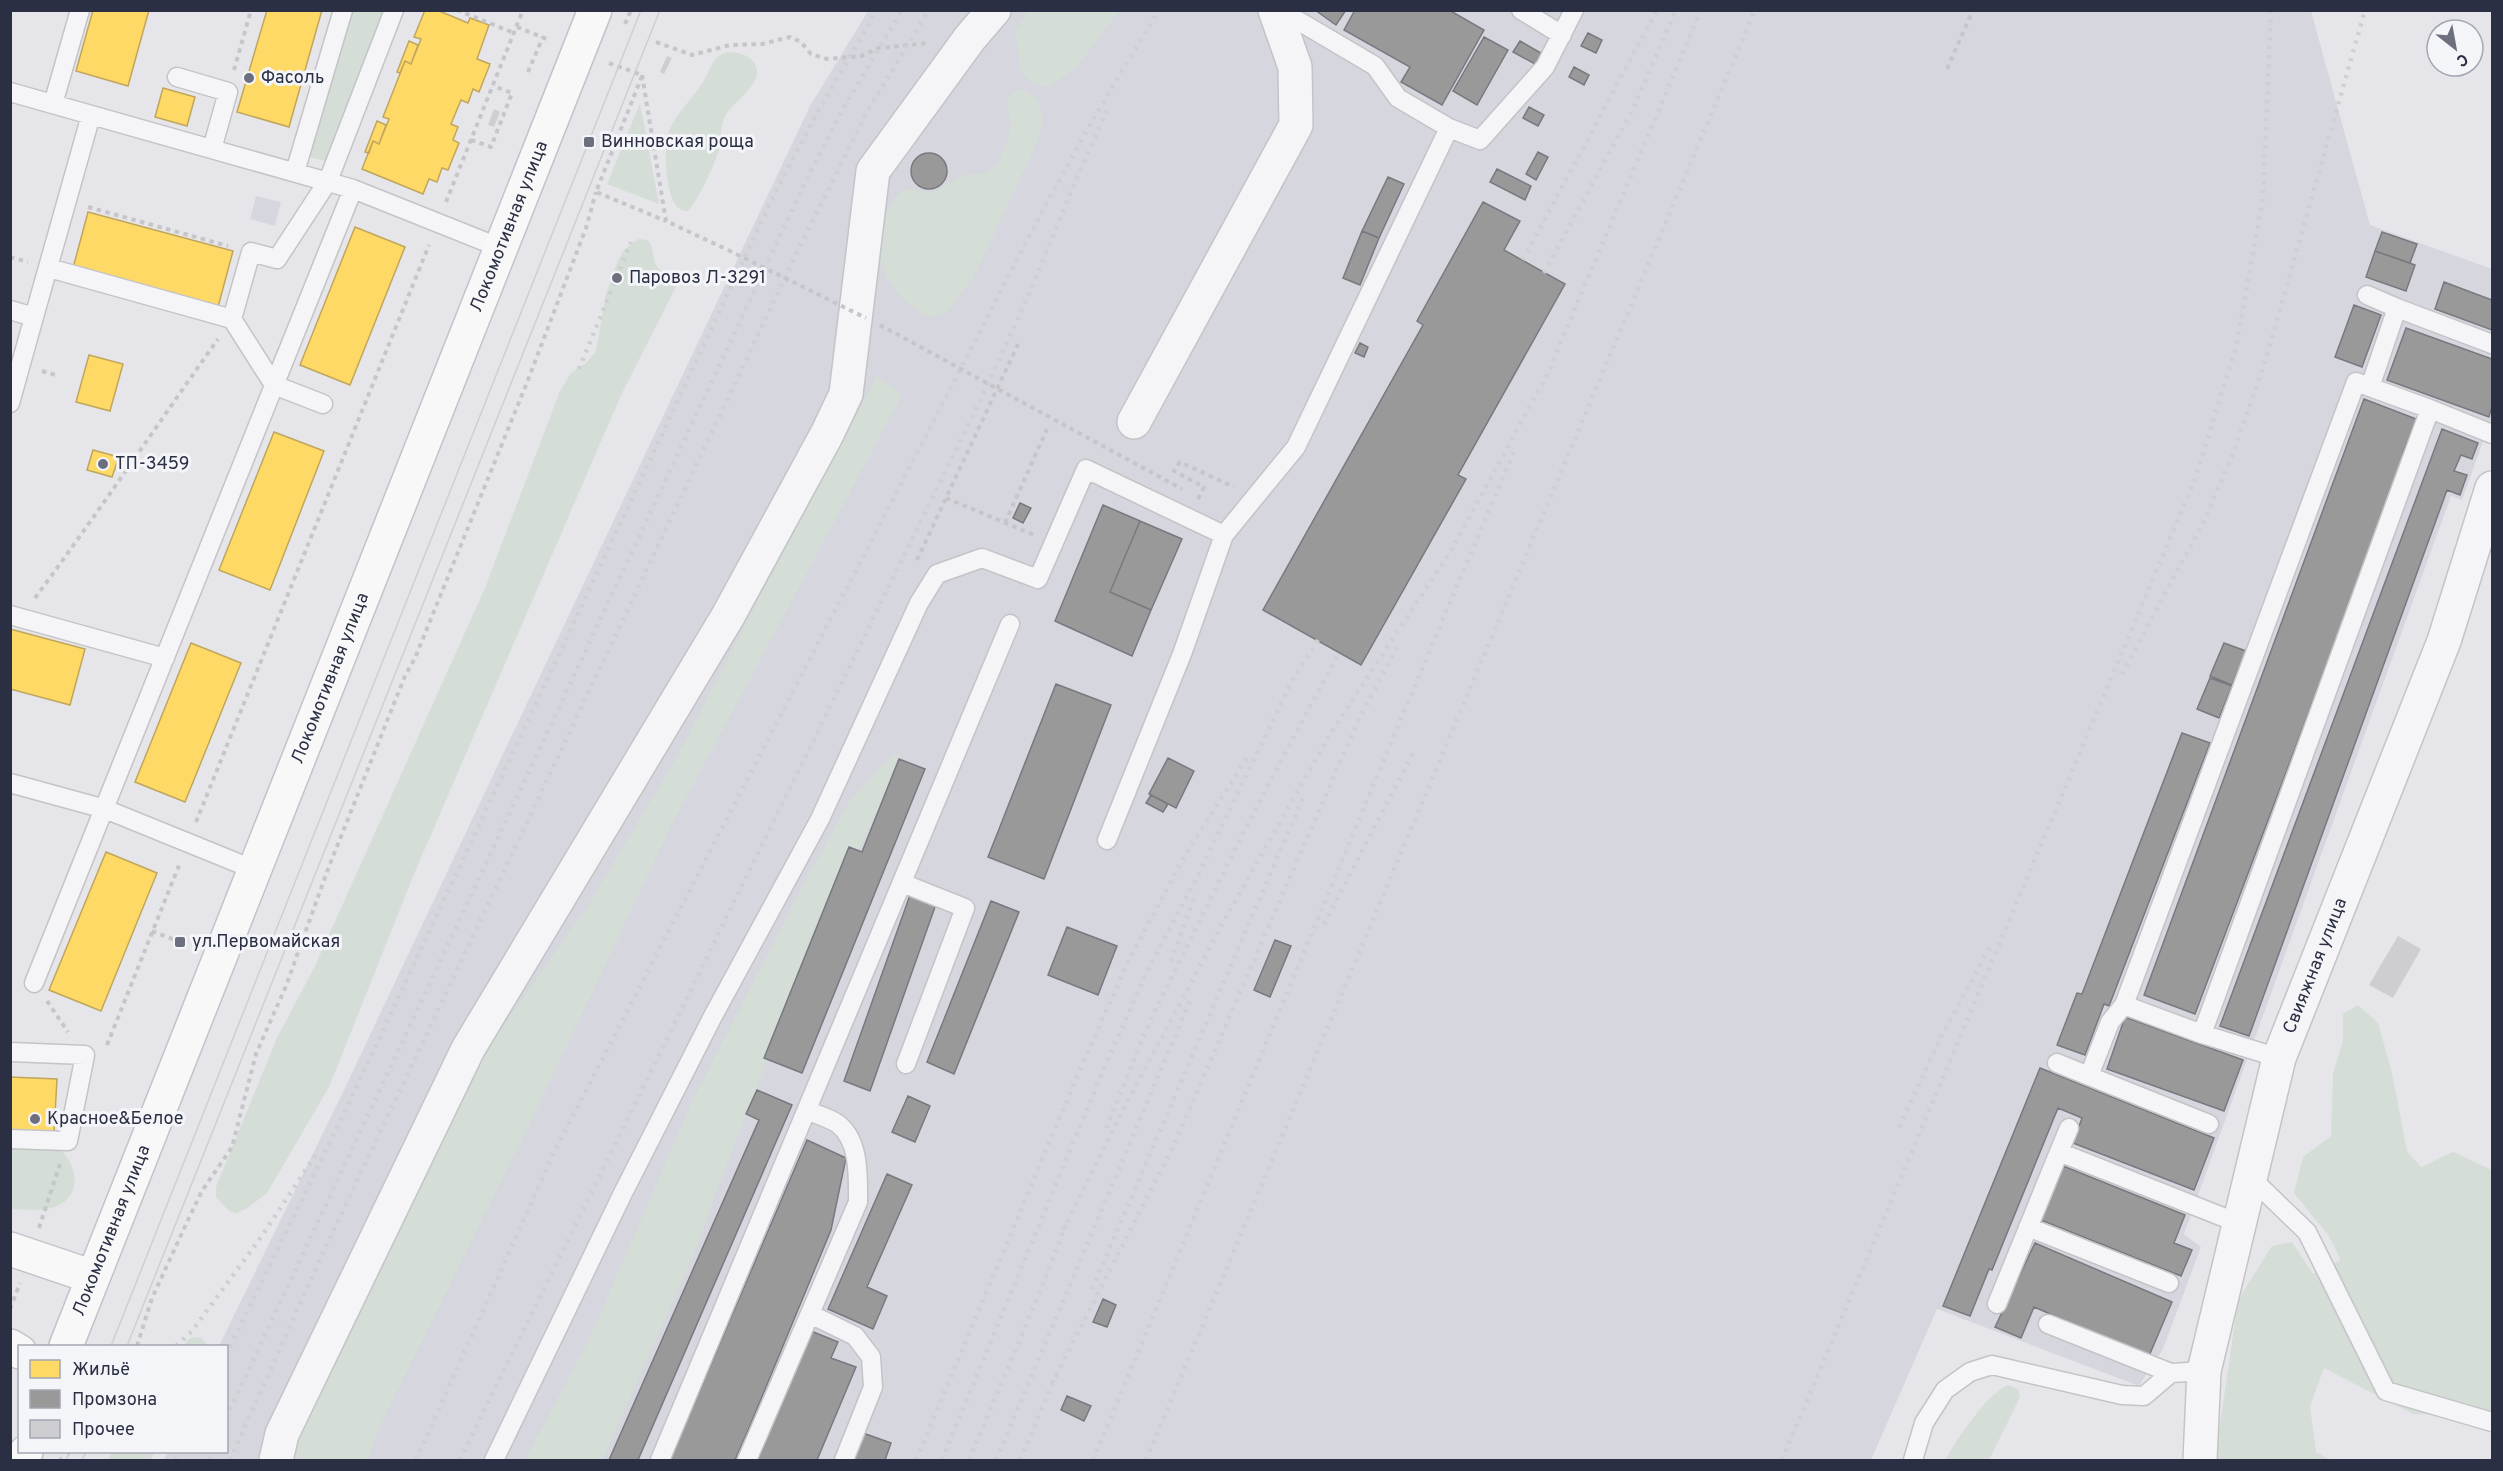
<svg xmlns="http://www.w3.org/2000/svg" width="2503" height="1471" font-family="Overpass,sans-serif">
	<style>
		.built { fill: #d6d7de }
		.green { fill: #d4ddd6 }
		.homes { fill: #ffd966; stroke: #bfa65c; stroke-width: 1.5 }
		.industry { fill: #999; stroke: #787980; stroke-width: 1.5 }
		.building { fill: #cdcdd2 }
		.lines { fill: none; stroke-linecap: round; stroke-linejoin: round }
		.service-casing { stroke: #c3c3c8; stroke-width: 21 }
		.minor-casing { stroke: #c3c3c8; stroke-width: 36 }
		.secondary-casing { stroke: #c3c3c8; stroke-width: 36 }
		.primary-casing { stroke: #c2c3c8; stroke-width: 36 }
		.path { stroke: #c5c5ca; stroke-width: 4; stroke-dasharray: 4.5 4.5; stroke-linecap: butt }
		.service { stroke: #f5f5f7; stroke-width: 18 }
		.minor { stroke: #f5f5f7; stroke-width: 33 }
		.secondary { stroke: #f8f8f8; stroke-width: 33 }
		.primary { stroke: #f8f8f8; stroke-width: 33 }
		.tram { stroke: #cecfd2; stroke-width: 1.5 }
		.rail { stroke: #cecfd2; stroke-width: 4.5; stroke-dasharray: 3 6; stroke-linecap: butt }
		.path-bridge { stroke: #c5c5ca; stroke-width: 4; stroke-dasharray: 4.5 4.5; stroke-linecap: butt }
		.poi-dot { fill: #6c6f7e; stroke: #f4f5f9; stroke-width: 2 }
		.labels { text-anchor: middle; dominant-baseline: central; stroke-width: 6; stroke-linejoin: round; paint-order: stroke }
		.poi-label { font-size: 18px; fill: #2b2f44; stroke: #f4f5f9; text-anchor: start }
		.street-label { font-size: 18px; fill: #2b2f44; stroke: #f4f5f9 }
	</style>
	<rect width="100%" height="100%" fill="#e6e6ea"/>
	<path class="built" d="M868 11H2311L2370 225 2492 269V417L2462 500 2451 496 2184 1234 2201 1247 2163 1349 2139 1386 1937 1309 1871 1460H163L168 1452H226V1346H219L342 1094 810 106Z
		M256 196 281 202 275 226 250 219Z"/>
	<path class="green" d="M350 11H387L329 162 305 156Z
		M1028 11V10L1119 11 1077 67 1049 87 1036 85 1028 80 1020 68 1016 31Z
		M729 52C742 53 754 56 757 70 759 86 731 104 724 118 720 128 722 140 719 150 716 162 696 204 688 211 664 215 663 146 669 131 675 115 691 100 701 85 706 78 709 69 714 61 717 56 723 53 729 52Z
		M1018 89C1048 97 1044 119 1037 143L973 278 947 312 930 317 921 313 904 300 888 280 878 256 881 217 901 191 910 189 934 193 960 176 984 173 998 164 1007 144 1011 124 1007 108 1009 97Z
		M640 103 659 204 607 184Z
		M638 239 648 240C654 248 652 256 656 265 659 272 672 273 678 278V283L622 393 414 874 329 1087 267 1193 246 1209 236 1213 229 1211 216 1197V1187L276 1040 315 966 485 588 560 391 571 373 587 362 596 351 606 294 617 263 623 251Z
		M877 376 902 395 672 824 540 1102 377 1432 368 1460H293L301 1430 475 1066 586 909 677 757 807 505Z
		M900 754 901 762 860 847 762 1073 712 1203 696 1249 602 1460H525L589 1340 691 1104 796 899 848 803 884 763 893 755Z
		M2358 1005 2378 1023 2392 1073 2407 1151 2421 1167 2453 1152 2492 1170V1416L2413 1414 2324 1368 2310 1406 2316 1452 2331 1460H2215L2238 1300 2272 1246 2292 1242 2313 1274 2341 1260 2328 1235 2294 1193 2303 1157 2331 1136 2333 1074 2343 1040V1014Z
		M11 1143 60 1149C78 1167 83 1197 54 1207 41 1212 24 1209 11 1209Z
		M201 1337 208 1346H182L191 1338Z
		M2008 1385 2018 1389 2020 1397 1989 1460H1945C1957 1439 1986 1395 2008 1385Z
		M112 1452H155L150 1460H108Z"/>
	<path class="homes" d="M93 10H149L128 86 76 71Z
		M267 10H322L289 127 237 112Z
		M425 10H437L468 23 470 18 489 25 477 59 490 64 479 92 473 89 468 103 461 100 451 124 458 127 453 140 459 143 448 170 442 168 437 182 429 179 423 194 362 169 373 141 379 144 389 119 383 117 405 61 411 64 421 39 414 37Z
		M409 41 418 45 411 64 405 61 400 73 397 72Z
		M163 88 195 97 187 126 155 117Z
		M377 121 386 125 379 144 373 141 369 153 365 152Z
		M88 212 233 251 218 307 73 268Z
		M355 227 405 247 350 385 300 365Z
		M89 355 123 364 110 411 76 402Z
		M274 432 324 451 270 590 219 570Z
		M93 450 119 457 112 477 87 470Z
		M10 629 85 649 70 705 10 689Z
		M191 643 241 663 185 802 135 782Z
		M106 852 157 873 101 1011 49 990Z
		M10 1077 57 1079 54 1133 10 1132Z"/>
	<path class="industry" d="M1315 10H1346L1336 25Z
		M1355 10H1449L1484 30 1442 105 1401 82 1410 67 1344 30Z
		M1588 33 1602 40 1596 53 1581 46Z
		M1484 37 1508 50 1477 105 1453 91Z
		M1520 41 1541 53 1535 64 1513 52Z
		M1574 67 1589 75 1584 85 1569 77Z
		M1529 107 1544 115 1538 126 1523 118Z
		M1538 152 1548 157 1536 180 1526 174Z
		M911 171a18 18 0 1 1 36 0a18 18 0 1 1-36 0Z
		M1497 169 1531 186 1525 200 1490 182Z
		M1388 177 1404 184 1379 238 1362 231Z
		M1483 202 1520 221 1504 250 1565 284 1458 475 1466 479 1361 665 1263 610 1423 325 1417 321Z
		M1362 231 1379 238 1360 285 1343 278Z
		M2382 232 2417 244 2410 263 2375 251Z
		M2375 251 2415 265 2406 291 2366 277Z
		M2444 282 2492 300V330L2435 309Z
		M2354 305 2381 315 2362 367 2335 357Z
		M2406 328 2492 359V406L2489 417 2387 380Z
		M1360 343 1368 347 1364 357 1355 353Z
		M2364 399 2416 419 2403 453 2406 454 2195 1014 2144 995Z
		M2442 429 2478 443 2472 459 2461 455 2454 471 2467 475 2460 495 2447 490 2249 1036 2220 1026Z
		M1020 503 1031 508 1023 523 1013 518Z
		M1103 505 1140 521 1110 592 1151 610 1132 656 1055 621Z
		M1140 521 1182 539 1151 610 1110 592Z
		M2224 643 2246 651 2232 685 2210 676Z
		M2210 678 2232 686 2219 718 2197 709Z
		M1056 684 1111 705 1044 879 988 857Z
		M2182 733 2210 743 2109 1006 2104 1004 2085 1055 2057 1045 2077 993 2082 994Z
		M1168 758 1194 771 1176 808 1149 794Z
		M899 759 925 769 802 1073 764 1058 849 847 862 852Z
		M1151 795 1168 804 1163 812 1146 803Z
		M910 895 936 904 870 1091 844 1081Z
		M991 901 1019 912 954 1074 927 1062Z
		M1067 927 1117 946 1098 995 1048 975Z
		M1275 940 1291 946 1270 997 1254 990Z
		M2125 1017 2243 1060 2224 1111 2107 1069Z
		M2040 1068 2214 1138 2194 1190 2073 1143 2082 1118 2058 1108 1992 1270 1989 1269 1970 1316 1943 1306Z
		M757 1090 792 1105 638 1460H609L759 1120 746 1114Z
		M908 1096 930 1106 915 1142 892 1132Z
		M807 1140 846 1158 831 1230 749 1428 735 1460H670Z
		M2063 1166 2185 1215 2174 1243 2192 1250 2181 1276 2041 1220Z
		M887 1174 912 1185 867 1287 887 1296 873 1329 828 1309Z
		M2035 1243 2172 1302 2149 1356 2034 1307 2021 1338 1995 1327Z
		M1103 1299 1116 1305 1107 1327 1093 1322Z
		M811 1331 838 1342 831 1358 856 1367 817 1460H758Z
		M1067 1396 1091 1406 1084 1421 1061 1410Z
		M863 1433 891 1443 885 1460H853Z"/>
	<path class="building" d="M667 56 672 58 664 74 660 72Z
		M494 109 500 112 494 127 488 125Z
		M2398 936 2421 949 2393 998 2369 985Z"/>
	<g class="lines">
		<defs>
			<path id="service" d="M1280 10 1375 66 1398 98 1449 128 1480 140 1545 67 1574 10
				M1521 10 1562 35
				M177 77 228 92 212 149
				M10 92 353 189 501 248
				M53 104 80 10
				M295 172 343 10
				M49 268 232 319 251 252 277 259 328 181 394 10
				M2367 295 2397 308
				M10 310 34 317 10 403
				M34 317 91 115
				M232 319 274 385 323 404
				M2370 387 2397 308 2492 344
				M10 615 165 658
				M10 783 105 809 255 870
				M1107 840 1182 654 1224 535 1296 447 1449 128
				M902 883 965 908 906 1064
				M34 983 353 189
				M2124 1005 2110 1022 2089 1076 2209 1124
				M2202 1034 2124 1005 2356 382 2430 409
				M10 1052 85 1055 68 1141 10 1139
				M2279 1058 2202 1034 2430 409 2492 434
				M2057 1063 2089 1076
				M2059 1152 2069 1128
				M2249 1176 2307 1232 2386 1391 2492 1422
				M2028 1227 2169 1283
				M1997 1304 2059 1152 2238 1223
				M810 1314 855 1336 871 1357 873 1387 844 1460
				M2048 1324 2171 1373 2204 1371
				M494 1460 623 1193 713 1016 820 819 919 603 937 574 982 558 1038 579 1086 469 1224 535
				M660 1460 1010 624
				M747 1460 858 1202C858 1177 860 1141 838 1124 830 1118 817 1115 807 1110
				M1913 1460 1924 1423 1945 1390 1970 1372 1992 1365 2122 1395 2144 1396 2171 1373"/>
			<g id="minor">
				<path d="M1134 422 1296 125 1295 67 1275 10"/>
				<path d="M276 1460 282 1434 468 1049 728 616 827 434 846 394 873 171 970 38 994 10"/>
				<path id="s1" d="M2200 1460 2204 1371 2279 1058 2444 641 2492 488"/>
			</g>
			<path id="secondary" d="M10 1249 93 1277
				M10 1346 20 1352"/>
			<g id="primary">
				<path id="s2" d="M66 1346 595 10"/>
				<path d="M22 1460 26 1452"/>
			</g>
		</defs>
		<use href="#service" class="service-casing"/>
		<use href="#minor" class="minor-casing"/>
		<use href="#secondary" class="secondary-casing"/>
		<use href="#primary" class="primary-casing"/>
		<path class="path" d="M457 10 514 33
			M625 24 631 10
			M517 27 549 40
			M656 42 692 55 730 45 762 44 790 37 801 42 811 54 827 59 861 56 879 48 928 43
			M609 63 642 75
			M1947 69 1973 10
			M234 70 251 10
			M528 72 543 37
			M642 75 666 221 728 250
			M642 76 596 192 666 221
			M471 140 491 147 512 93 493 86
			M446 202 523 10
			M88 207 228 246
			M10 257 28 262
			M42 371 59 376
			M946 498 1034 535
			M1198 499 1204 487 1174 471 1180 462 1234 487
			M1005 523 1047 429
			M917 560 1020 340
			M35 598C98 513 157 425 218 339
			M196 822 429 245
			M152 931 180 942
			M47 1001 68 1032
			M107 1045 180 863
			M39 1228 60 1164
			M10 1309 20 1283
			M137 1346 152 1298 188 1220 202 1191 232 1147 256 1054 286 986 328 869 405 676 415 658 528 380 586 228 596 192"/>
		<use href="#service" class="service"/>
		<use href="#minor" class="minor"/>
		<use href="#secondary" class="secondary"/>
		<use href="#primary" class="primary"/>
		<path class="tram" d="M111 1346 641 10
			M127 1346 660 10
			M66 1460 69 1452
			M82 1460 86 1452"/>
		<path class="rail" d="M1523 260 1657 10
			M1544 273 1633 109 1676 10
			M579 369 631 242
			M2122 674 2203 523 2232 456 2266 359 2365 10
			M1324 924 1414 751
			M1171 961 1196 893
			M1899 1127 1943 1033 1991 945
			M1106 1128 1149 1023 1245 829 1339 652
			M1063 1230 1113 1129 1226 917 1330 734 1452 549 1547 375 1701 10
			M1092 1289 1305 793
			M176 1346 192 1331 259 1240 319 1150
			M226 1355 348 1105 773 197 817 113 877 10
			M1052 1383 1173 1147 1357 723 1397 647
			M226 1418 810 172 844 107 902 10
			M60 1460 70 1452
			M175 1460 179 1452
			M209 1460 213 1452
			M230 1460 321 1257 800 246 870 107 929 10
			M416 1460 554 1152 1046 204 1095 116 1159 10
			M460 1460 980 401 1030 292 1071 191 1109 106
			M916 1460 1078 1074 1127 964 1185 855 1248 756
			M942 1460 1104 1068 1147 972 1197 877 1293 679 1318 640
			M969 1460 1041 1289 1066 1225
			M996 1460 1192 996
			M1020 1460 1056 1375
			M1093 1460C1234 1123 1372 784 1516 447
			M1146 1460 1755 10
			M1782 1460 2195 479 2236 347 2263 198 2271 10"/>
		<path class="path-bridge" d="M728 250 866 318
			M880 325 1182 489"/>
	</g>
	<g class="poi-dot">
		<circle cx="249" cy="78" r="6"/>
		<rect x="583" y="136" width="12" height="12" rx="3"/>
		<circle cx="617" cy="278" r="6"/>
		<circle cx="103" cy="464" r="6"/>
		<rect x="174" y="936" width="12" height="12" rx="3"/>
		<circle cx="35" cy="1119" r="6"/>
	</g>
	<g class="labels">
		<g class="poi-label">
			<text x="261" y="78">Фасоль</text>
			<text x="601" y="142">Винновская роща</text>
			<text x="629" y="278">Паровоз Л-3291</text>
			<text x="115" y="464">ТП-3459</text>
			<text x="192" y="942">ул.Первомайская</text>
			<text x="47" y="1119">Красное&amp;Белое</text>
		</g>
		<g class="street-label">
			<text stroke="none"><textPath href="#s2" startOffset="1204">Локомотивная улица</textPath></text>
			<text stroke="none"><textPath href="#s2" startOffset="718">Локомотивная улица</textPath></text>
			<text stroke="none"><textPath href="#s1" startOffset="510">Свияжная улица</textPath></text>
			<text stroke="none"><textPath href="#s2" startOffset="124">Локомотивная улица</textPath></text>
		</g>
	</g>
	<rect width="2503" height="1471" fill="none" stroke="#2b2f44" stroke-width="24"/>
	<rect x="18" y="1345" width="210" height="108" fill="#f4f5f9" stroke="#a4a6b1" stroke-width="1.5"/>
	<rect x="30" y="1360" width="30" height="18" fill="#ffd966" stroke="#a4a6b1" stroke-width="1.5"/>
	<text x="72" y="1375" font-size="18" fill="#2b2f44">Жильё</text>
	<rect x="30" y="1390" width="30" height="18" fill="#999999" stroke="#a4a6b1" stroke-width="1.5"/>
	<text x="72" y="1405" font-size="18" fill="#2b2f44">Промзона</text>
	<rect x="30" y="1420" width="30" height="18" fill="#cdcdd2" stroke="#a4a6b1" stroke-width="1.5"/>
	<text x="72" y="1435" font-size="18" fill="#2b2f44">Прочее</text>
	<g transform="translate(2455 48) rotate(149)"><circle r="28" fill="#f4f5f9" stroke="#a4a6b1" stroke-width="1.5"/>
	<path d="M0-4.5L10 22L0 15L-10 22Z" fill="#6c6f7e"/>
	<text y="-9" font-size="16" font-weight="bold" text-anchor="middle" fill="#2b2f44">С</text>
	</g>
</svg>
